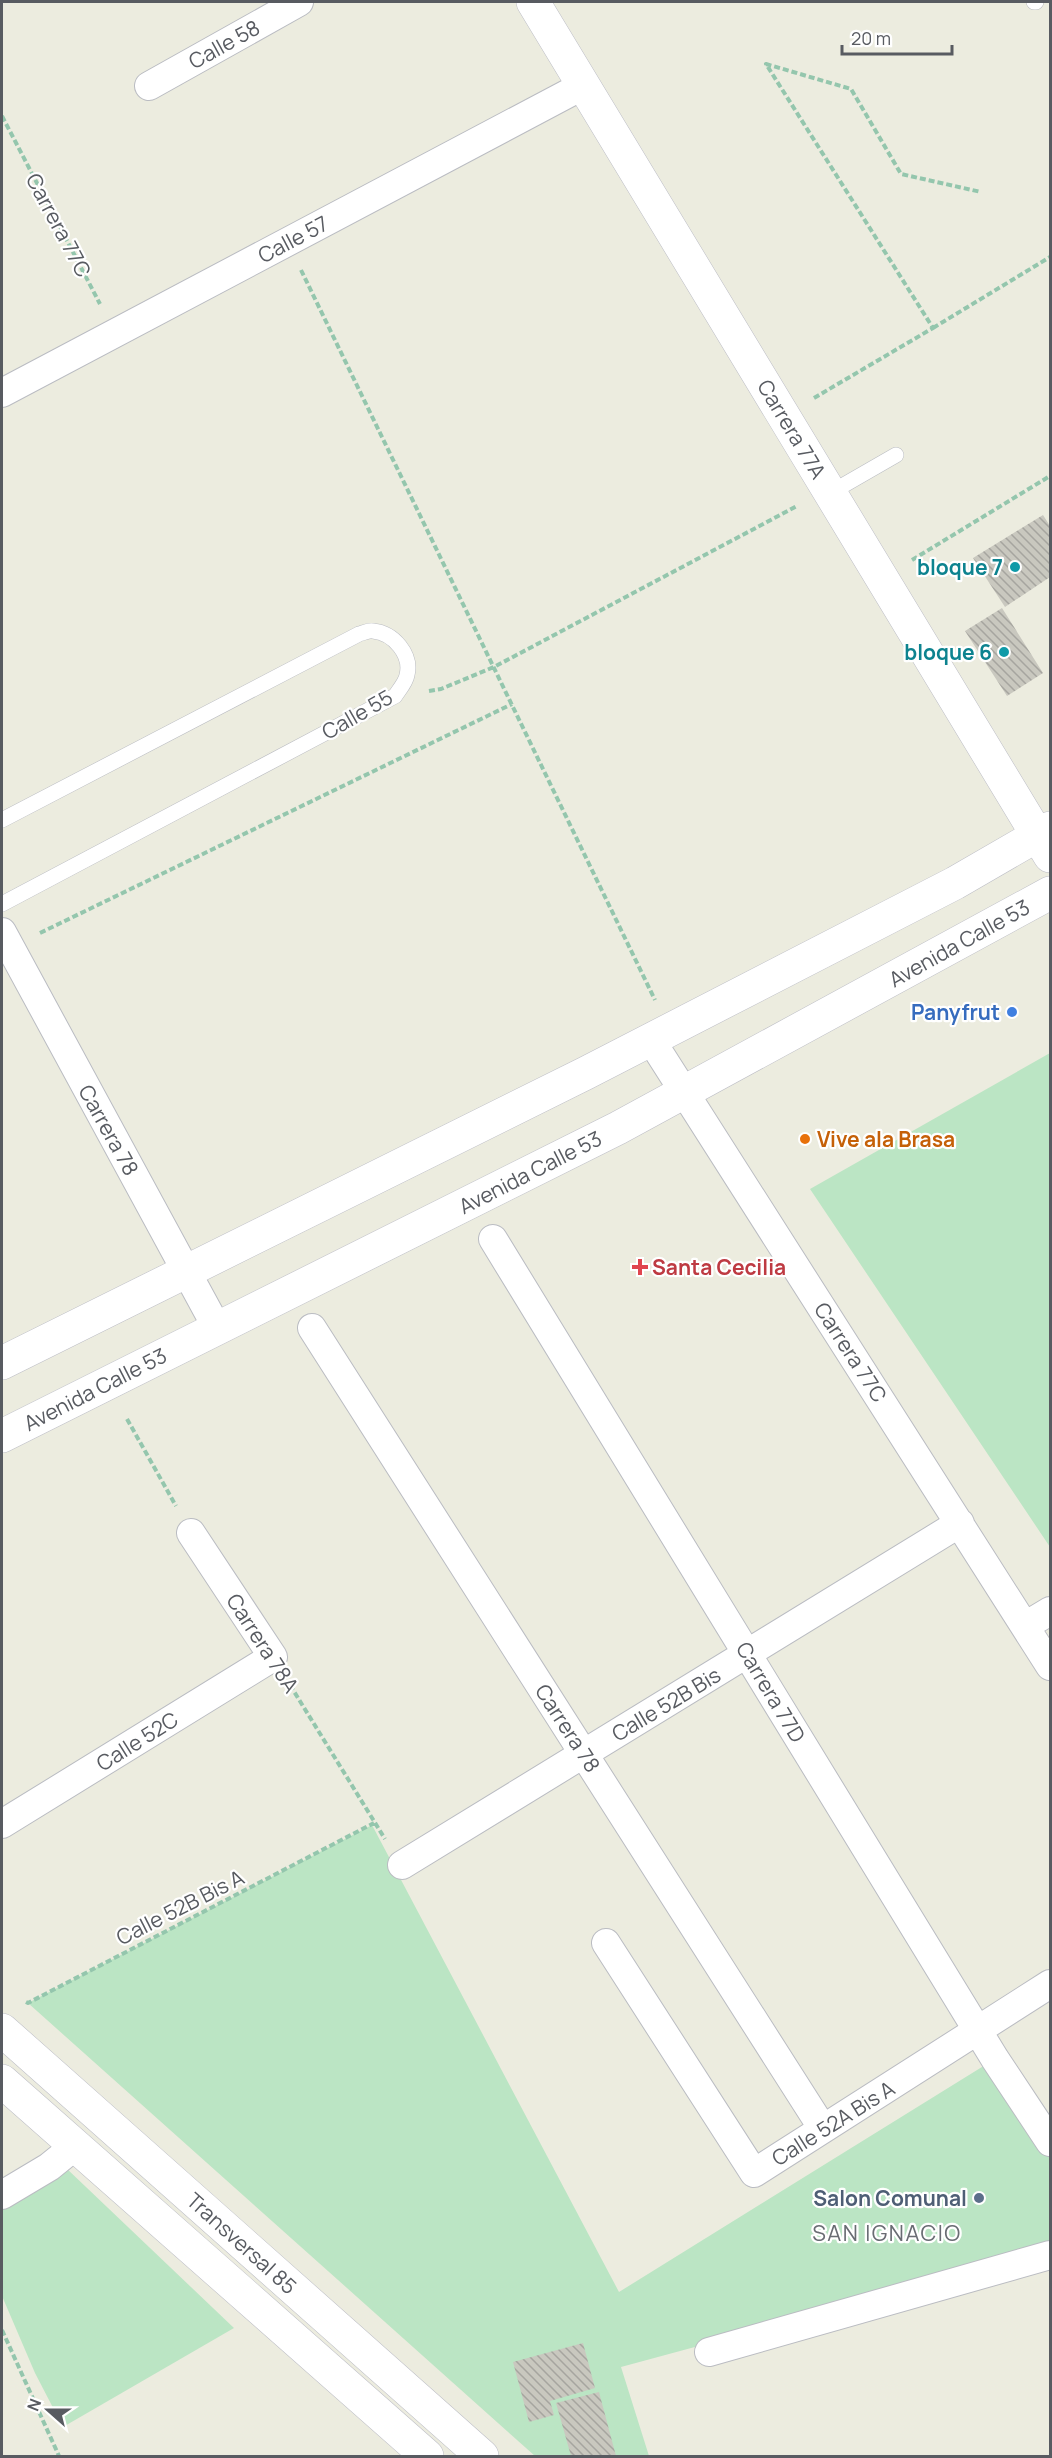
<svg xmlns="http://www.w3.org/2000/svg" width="1052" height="2458" font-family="Manrope,sans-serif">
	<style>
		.green { fill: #bbe5c4 }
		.building { fill: url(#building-back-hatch) }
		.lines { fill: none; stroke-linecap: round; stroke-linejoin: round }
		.lane-casing { stroke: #babcc2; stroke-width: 16 }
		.street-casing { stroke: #babcc2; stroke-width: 30 }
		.secondary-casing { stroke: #bdbec6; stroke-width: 34 }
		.path { stroke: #94c6ad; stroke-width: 4; stroke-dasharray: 6 3; stroke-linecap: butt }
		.lane { stroke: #fff; stroke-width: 15 }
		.street { stroke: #fff; stroke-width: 28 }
		.secondary { stroke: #fff; stroke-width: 33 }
		.culture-dot { fill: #0f9aa8; stroke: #fff; stroke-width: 2 }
		.shop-dot { fill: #3f7fe0; stroke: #fff; stroke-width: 2 }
		.food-dot { fill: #e8710a; stroke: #fff; stroke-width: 2 }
		.health-dot { fill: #e0444e; stroke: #fff; stroke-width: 2 }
		.service-dot { fill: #5c6f8a; stroke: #fff; stroke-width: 2 }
		.labels { text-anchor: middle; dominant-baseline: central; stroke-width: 4.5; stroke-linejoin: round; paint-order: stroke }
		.street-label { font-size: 21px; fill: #585b61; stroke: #fff }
		.culture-label { font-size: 21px; font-weight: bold; fill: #0d838f; stroke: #fff; text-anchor: end }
		.shop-label { font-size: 21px; font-weight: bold; fill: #366cbe; stroke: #fff; text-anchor: end }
		.food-label { font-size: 21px; font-weight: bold; fill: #c56008; stroke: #fff; text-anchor: start }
		.health-label { font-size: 21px; font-weight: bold; fill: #be3a42; stroke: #fff; text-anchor: start }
		.service-label { font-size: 21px; font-weight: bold; fill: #4e5e75; stroke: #fff; text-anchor: end }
		.neighbourhood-label { font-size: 22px; letter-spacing: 1.5px; fill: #696c73; stroke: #fff }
	</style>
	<defs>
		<pattern id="building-back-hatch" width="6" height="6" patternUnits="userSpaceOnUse" patternTransform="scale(1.5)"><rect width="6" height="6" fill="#c9c8bf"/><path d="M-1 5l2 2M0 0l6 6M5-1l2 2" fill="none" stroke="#a6a59f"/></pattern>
	</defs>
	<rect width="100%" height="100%" fill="#ececdf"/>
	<path class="green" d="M1050 1053V1547L810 1189Z
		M372 1825 619 2292 990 2062 1050 2155V2251L621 2367 649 2456H535L28 2003Z
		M65 2167 234 2328 63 2427 35 2373 2 2296V2207Z"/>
	<path class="building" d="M1043 515 1050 526V577L1005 607 973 558Z
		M1002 608 1043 673 1007 696 965 631Z
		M583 2343 595 2388 550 2401 554 2415 529 2422 513 2362Z
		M599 2392 616 2456H571L556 2403Z"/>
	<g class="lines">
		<defs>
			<path id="lane" d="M1034 2H1036
				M830 493 896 455
				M2 820 359 634C363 633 369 630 373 631 394 633 412 655 407 675 406 682 399 690 395 696L2 904"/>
			<path id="street" d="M149 86 299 2
				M2 393 584 85
				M2 932 217 1328
				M651 1040 1050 1666
				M493 1239 995 2059 1050 2142
				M312 1328 823 2129
				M1025 1626 1050 1611
				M2 1824 273 1657 191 1533
				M402 1865 960 1523
				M606 1943 754 2173 1050 1984
				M2 2195 49 2167 75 2146
				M709 2352 1050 2255"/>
			<path id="secondary" d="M533 2 1050 856
				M2 1363 586 1073 955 883 1050 828
				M2 1436 618 1128 1050 893
				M2 2030 482 2456
				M2 2081 427 2456"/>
		</defs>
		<use href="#lane" class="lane-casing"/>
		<use href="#street" class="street-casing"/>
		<use href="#secondary" class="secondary-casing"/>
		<path class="path" d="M2 116 100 304
			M301 270 655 1000
			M933 328 1050 257
			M814 398 933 328 766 64 851 89 901 174 981 192
			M912 560 1050 476
			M429 691 441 689 494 667 797 506
			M40 933 512 704
			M127 1419 176 1506
			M290 1685 385 1839
			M26 2002 28 2003 374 1823
			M2 2330 59 2456"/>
		<use href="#lane" class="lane"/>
		<use href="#street" class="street"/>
		<use href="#secondary" class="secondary"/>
	</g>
	<g class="culture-dot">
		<circle cx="1015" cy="567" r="6"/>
		<circle cx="1004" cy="652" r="6"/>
	</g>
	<circle class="shop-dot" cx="1012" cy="1012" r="6"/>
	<circle class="food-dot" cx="805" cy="1139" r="6"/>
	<path class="health-dot" d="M637 1258h6v6h6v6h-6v6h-6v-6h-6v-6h6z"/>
	<circle class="service-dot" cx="979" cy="2198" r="6"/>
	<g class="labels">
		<g class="street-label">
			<text transform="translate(224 44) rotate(-29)">Calle 58</text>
			<text transform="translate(59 225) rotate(62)">Carrera 77C</text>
			<text transform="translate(293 239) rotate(-28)">Calle 57</text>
			<text transform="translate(792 429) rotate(59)">Carrera 77A</text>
			<text transform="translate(357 714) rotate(-30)">Calle 55</text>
			<text transform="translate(959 943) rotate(-29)">Avenida Calle 53</text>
			<text transform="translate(109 1130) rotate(61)">Carrera 78</text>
			<text transform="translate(530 1172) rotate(-27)">Avenida Calle 53</text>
			<text transform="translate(851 1352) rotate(57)">Carrera 77C</text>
			<text transform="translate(95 1389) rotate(-27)">Avenida Calle 53</text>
			<text transform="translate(263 1643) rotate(57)">Carrera 78A</text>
			<text transform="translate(771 1692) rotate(59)">Carrera 77D</text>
			<text transform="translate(666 1704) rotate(-31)">Calle 52B Bis</text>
			<text transform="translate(568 1728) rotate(57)">Carrera 78</text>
			<text transform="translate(137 1741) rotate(-32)">Calle 52C</text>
			<text transform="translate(180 1907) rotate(-27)">Calle 52B Bis A</text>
			<text transform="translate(833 2123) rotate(-32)">Calle 52A Bis A</text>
			<text transform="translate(242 2243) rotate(42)">Transversal 85</text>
		</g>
		<g class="culture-label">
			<text x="1003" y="567">bloque 7</text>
			<text x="992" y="652">bloque 6</text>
		</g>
		<g class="shop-label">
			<text x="1000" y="1012">Panyfrut</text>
		</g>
		<g class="food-label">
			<text x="817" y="1139">Vive ala Brasa</text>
		</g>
		<g class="health-label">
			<text x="652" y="1267">Santa Cecilia</text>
		</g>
		<g class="service-label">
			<text x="967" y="2198">Salon Comunal</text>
		</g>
		<g class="neighbourhood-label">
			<text x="887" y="2233">SAN IGNACIO</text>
		</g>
	</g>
	<rect width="1052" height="2458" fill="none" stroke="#585b61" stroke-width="6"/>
	<g transform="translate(48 2410) rotate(291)" stroke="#ffffff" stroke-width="4.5" paint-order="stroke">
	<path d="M0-4.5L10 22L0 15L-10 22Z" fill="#585b61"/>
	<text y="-9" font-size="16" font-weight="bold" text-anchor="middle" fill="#585b61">N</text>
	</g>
	<path d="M842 45v9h110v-9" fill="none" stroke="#585b61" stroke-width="3"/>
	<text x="851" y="45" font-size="18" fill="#585b61" stroke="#ffffff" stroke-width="4.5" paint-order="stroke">20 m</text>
</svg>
